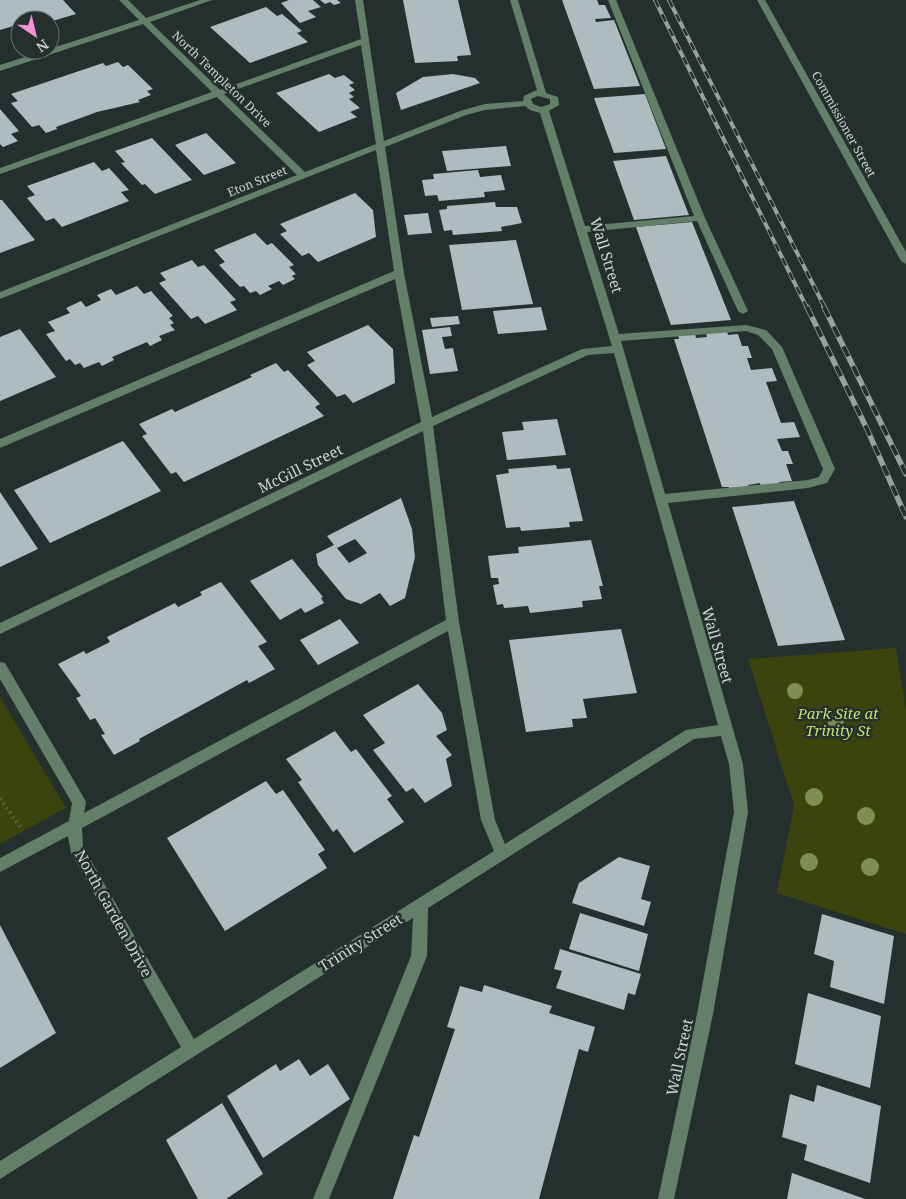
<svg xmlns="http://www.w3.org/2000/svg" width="906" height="1199" font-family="'Noto Serif',serif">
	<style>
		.green { fill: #3b440c }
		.building { fill: #aebcbf; fill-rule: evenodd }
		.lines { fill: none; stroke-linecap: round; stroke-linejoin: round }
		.path { stroke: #6d7674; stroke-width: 4; stroke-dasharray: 1 4.5; stroke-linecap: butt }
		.minor { fill: #637f68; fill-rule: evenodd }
		.rail-far1-casing { stroke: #99a19f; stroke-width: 4 }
		.rail-casing { stroke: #99a19f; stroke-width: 5.5 }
		.rail-far1 { stroke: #25302e; stroke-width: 2.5; stroke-dasharray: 8; stroke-linecap: butt }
		.rail { stroke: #25302e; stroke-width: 4; stroke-dasharray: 11; stroke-linecap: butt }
		.tree { fill: #7f8f53 }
		.labels { text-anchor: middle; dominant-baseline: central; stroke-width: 5; stroke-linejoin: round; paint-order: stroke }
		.far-street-label { font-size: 12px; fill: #ccd3d1; stroke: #25302e }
		.street-label { font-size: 15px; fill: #ccd3d1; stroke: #25302e }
		.park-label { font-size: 15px; font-style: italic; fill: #c8dd71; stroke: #25302e }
	</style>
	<rect width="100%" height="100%" fill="#25302e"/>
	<path class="green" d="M896 648 906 709V934L777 893 794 805 748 659Z
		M0 697 66 808 0 844Z"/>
	<path class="building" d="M0 0H63L76 14 56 20H20V24L0 30Z
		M289 0H313L321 7 308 11 316 17 300 23 281 3Z
		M320 0H337L341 3 334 5 330 2 325 4Z
		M403 0H458L471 55 457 56 458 61 415 63Z
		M562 0H597L599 5H605L611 18 595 19 596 22 614 20 640 86 594 89Z
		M266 7 277 16 282 14 302 31 297 33 308 42 250 63 210 27Z
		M118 62 123 67 128 65 153 89 147 91 151 95 138 100 140 102 97 112 56 127 57 129 46 133 39 125 32 127 11 103 18 101 11 94 103 63 106 66Z
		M329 74 335 78 344 75 354 83 349 85 355 90 349 93 354 97 349 99 360 108 350 112 357 117 319 132 276 93Z
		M453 74 475 78 480 83 401 110 396 93 423 77Z
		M645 94 666 149 614 153 594 98Z
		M0 109 19 131 11 134 18 141 3 147 0 144Z
		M206 133 236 163 204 175 175 145Z
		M152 138 192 180 155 194 145 184 142 185 121 163 125 162 115 151Z
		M506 146 511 166 447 171 442 151Z
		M666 156 689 215 634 220 613 161Z
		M94 162 102 171 109 168 129 190 121 192 129 201 62 227 54 218 46 221 27 198 35 195 27 186Z
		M478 170 480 177 501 175 505 190 484 192 485 197 439 201 437 195 425 196 422 180 434 179 433 174Z
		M355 193 373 210 376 237 318 262 309 253 302 256 280 234 287 231 280 224Z
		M0 200H2L35 240 0 253Z
		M495 202 496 207H517L522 223 501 227 502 231 453 235 452 230 444 231 439 210 447 209V206Z
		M428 213 432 233 408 235 404 215Z
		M692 222 731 320 671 325 636 227Z
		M255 233 267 245 272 243 294 265 289 267 296 274 292 276 295 279 283 285 279 281 268 286 272 289 260 295 256 291 250 293 244 286 240 287 219 265 225 262 214 250Z
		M516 240 533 304 462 310 449 245Z
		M192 260 198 267 204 265 236 300 230 302 237 310 205 324 198 316 191 319 159 283 166 280 160 273Z
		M137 286 144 294 151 291 173 316 169 318 174 323 170 325 175 330 159 336 162 340 150 346 147 342 112 357 114 360 102 366 99 362 84 368 80 363 75 365 70 359 66 361 46 334 55 331 48 322 70 313 66 308 81 301 86 307 101 300 97 295 111 289 116 295Z
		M541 307 547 330 498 334 493 311Z
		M458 316 460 324 432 327 430 318Z
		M368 325 393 349 395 383 353 403 345 394 337 397 307 365 315 361 307 352Z
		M450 327 452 336 442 337 445 349 453 348 458 371 430 374 422 330Z
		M20 329 56 377 0 401V337Z
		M727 331 728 335 738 334 742 346H748L752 358H747L751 370 772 368 777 381 766 382 781 423 794 422 800 437 777 439 782 451H788L793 464H786L792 481 779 482 781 486 761 488 760 483 748 485 750 489 730 491 729 487H722L674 339H679L678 335 695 334 696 338 707 337 706 333Z
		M276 363 284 372 288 370 320 404 315 407 324 416 184 482 176 472 171 474 142 436 147 434 139 424 172 409 175 412 252 377 250 375Z
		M557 419 566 455 507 460 502 432 524 430 522 422Z
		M123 441 161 491 50 543 14 490Z
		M556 465 557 469 570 468 583 521 569 522 570 527 521 531 520 527 506 528 496 475 509 473 508 469Z
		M0 492 38 549 0 567Z
		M401 498 412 529 415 557 405 598 390 606 380 593 361 604 346 599 318 565 316 554 334 545 327 536ZM355 539 367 553 349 563 337 548Z
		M794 501 845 640 778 646 732 507Z
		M591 540 603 586H599L602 599 582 601 583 607 530 613 528 606 504 608 503 604 497 605 493 585 499 584 498 578H491L488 556 519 553 518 547Z
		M292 559 323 597 321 598 324 603 305 613 301 608 280 620 250 581Z
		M221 582 267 642 258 646 275 669 249 683 247 680 139 739 140 741 114 755 101 735 105 734 95 718 90 720 76 698 81 696 58 664 84 651 86 654 110 642 107 637 175 603 178 607 202 595 200 592Z
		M340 619 359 643 318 665 300 640Z
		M621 629 637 693 583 699 587 718 572 719 573 727 526 732 509 640Z
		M418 684 442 713 447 730 436 736 452 755 446 759 452 786 425 803 413 788 406 792 373 750 385 743 363 715Z
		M335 731 351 752 356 749 392 796 387 799 404 822 354 853 337 829 333 832 298 782 302 780 286 759Z
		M266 781 276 794 283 790 325 850 318 854 327 868 225 931 167 838Z
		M619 857 650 866 641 899 651 902 644 926 572 903 579 883Z
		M580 913 648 934 639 971 569 949Z
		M822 914 894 936 884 1004 830 987 834 961 814 954Z
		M0 925 56 1033 0 1068Z
		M560 949 641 974 635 995 628 993 624 1010 556 988 562 971 554 969Z
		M484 985 552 1006 549 1013 595 1027 588 1052 579 1049 539 1199H393L414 1135 419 1137 455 1029 447 1027 460 986 482 992Z
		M808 993 881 1016 870 1088 795 1064Z
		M299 1059 310 1076 328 1064 350 1099 263 1158 227 1096 276 1064 280 1071Z
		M817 1085 881 1106 870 1183 804 1160 807 1145 782 1137 790 1094 814 1102Z
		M222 1103 263 1174 226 1199H198L166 1140Z
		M792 1173 865 1199H787Z"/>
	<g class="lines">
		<path class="path" d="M0 799 22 829"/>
		<path class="minor" d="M119 0H128L146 18 200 0H212L150 22 220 90 361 39 355 0H363L384 141 460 111 485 104 523 101 524 96 537 90 510 0H518L546 93 558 97 559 105 549 111 585 226 694 216 608 0H616L705 218 748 311 743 314 738 311 697 221 587 232 619 334 746 325 766 330 782 347 835 469 827 483 808 488 668 503 743 764 748 812 713 1014 674 1199H658L697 1014 734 812 729 764 721 736 694 739 428 908 427 956 329 1199H313L411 956 413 918 0 1179V1161L181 1047 71 853 68 836 0 872V858L69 821 72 803 0 679V662L5 663 84 798 86 802 84 813 446 620 423 431 0 634V623L421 422 395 279 0 448V439L394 271 376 150 0 299V292L297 175 217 97 0 174V168L212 92 143 24 0 71V65L139 20ZM361 45 376 144 305 172 224 94ZM538 96 550 99V104L541 107 533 104 531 99ZM525 106 530 110 540 113 612 346 582 349 432 417 404 273 385 147 466 115 485 110ZM746 331 758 335 772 349 823 469 819 477 808 480 665 494 621 341ZM614 353 718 725 686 730 505 844 495 820 459 622 433 426 588 355ZM448 631 481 820 494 851 194 1039 83 847 82 828Z
			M757 0H765L906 252V264L901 261Z"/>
		<defs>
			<path id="rail-far1" d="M655 0 807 308
				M669 0 825 308"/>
			<path id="rail" d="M807 307 867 429 906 517
				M824 307 906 474"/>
		</defs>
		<use href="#rail-far1" class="rail-far1-casing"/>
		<use href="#rail" class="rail-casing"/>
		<use href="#rail-far1" class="rail-far1"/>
		<use href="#rail" class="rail"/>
	</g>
	<g class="tree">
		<circle cx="795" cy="691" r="8"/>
		<circle cx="836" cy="723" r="8"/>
		<circle cx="814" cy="797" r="9"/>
		<circle cx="866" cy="816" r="9"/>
		<circle cx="809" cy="862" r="9"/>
		<circle cx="870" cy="867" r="9"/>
	</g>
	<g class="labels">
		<g class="far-street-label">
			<text transform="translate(222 79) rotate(44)">North Templeton Drive</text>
			<text transform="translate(844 124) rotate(61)">Commissioner Street</text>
			<text transform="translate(257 181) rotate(-22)">Eton Street</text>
		</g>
		<g class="street-label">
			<text transform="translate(607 255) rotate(73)">Wall Street</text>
			<text transform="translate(300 468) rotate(-26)">McGill Street</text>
			<text transform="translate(718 645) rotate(74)">Wall Street</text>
			<text transform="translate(114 913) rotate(61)">North Garden Drive</text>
			<text transform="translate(360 942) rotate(-32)">Trinity Street</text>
			<text transform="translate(679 1057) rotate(-78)">Wall Street</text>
		</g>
		<g class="park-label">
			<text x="838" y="713">Park Site at<tspan x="838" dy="17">Trinity St</tspan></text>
		</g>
	</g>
	<g transform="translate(35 35) rotate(145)"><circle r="24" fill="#25302e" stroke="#68716f"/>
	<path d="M0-4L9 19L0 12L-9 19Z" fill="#f391d5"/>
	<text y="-8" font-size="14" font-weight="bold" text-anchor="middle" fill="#ccd3d1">N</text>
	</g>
</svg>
